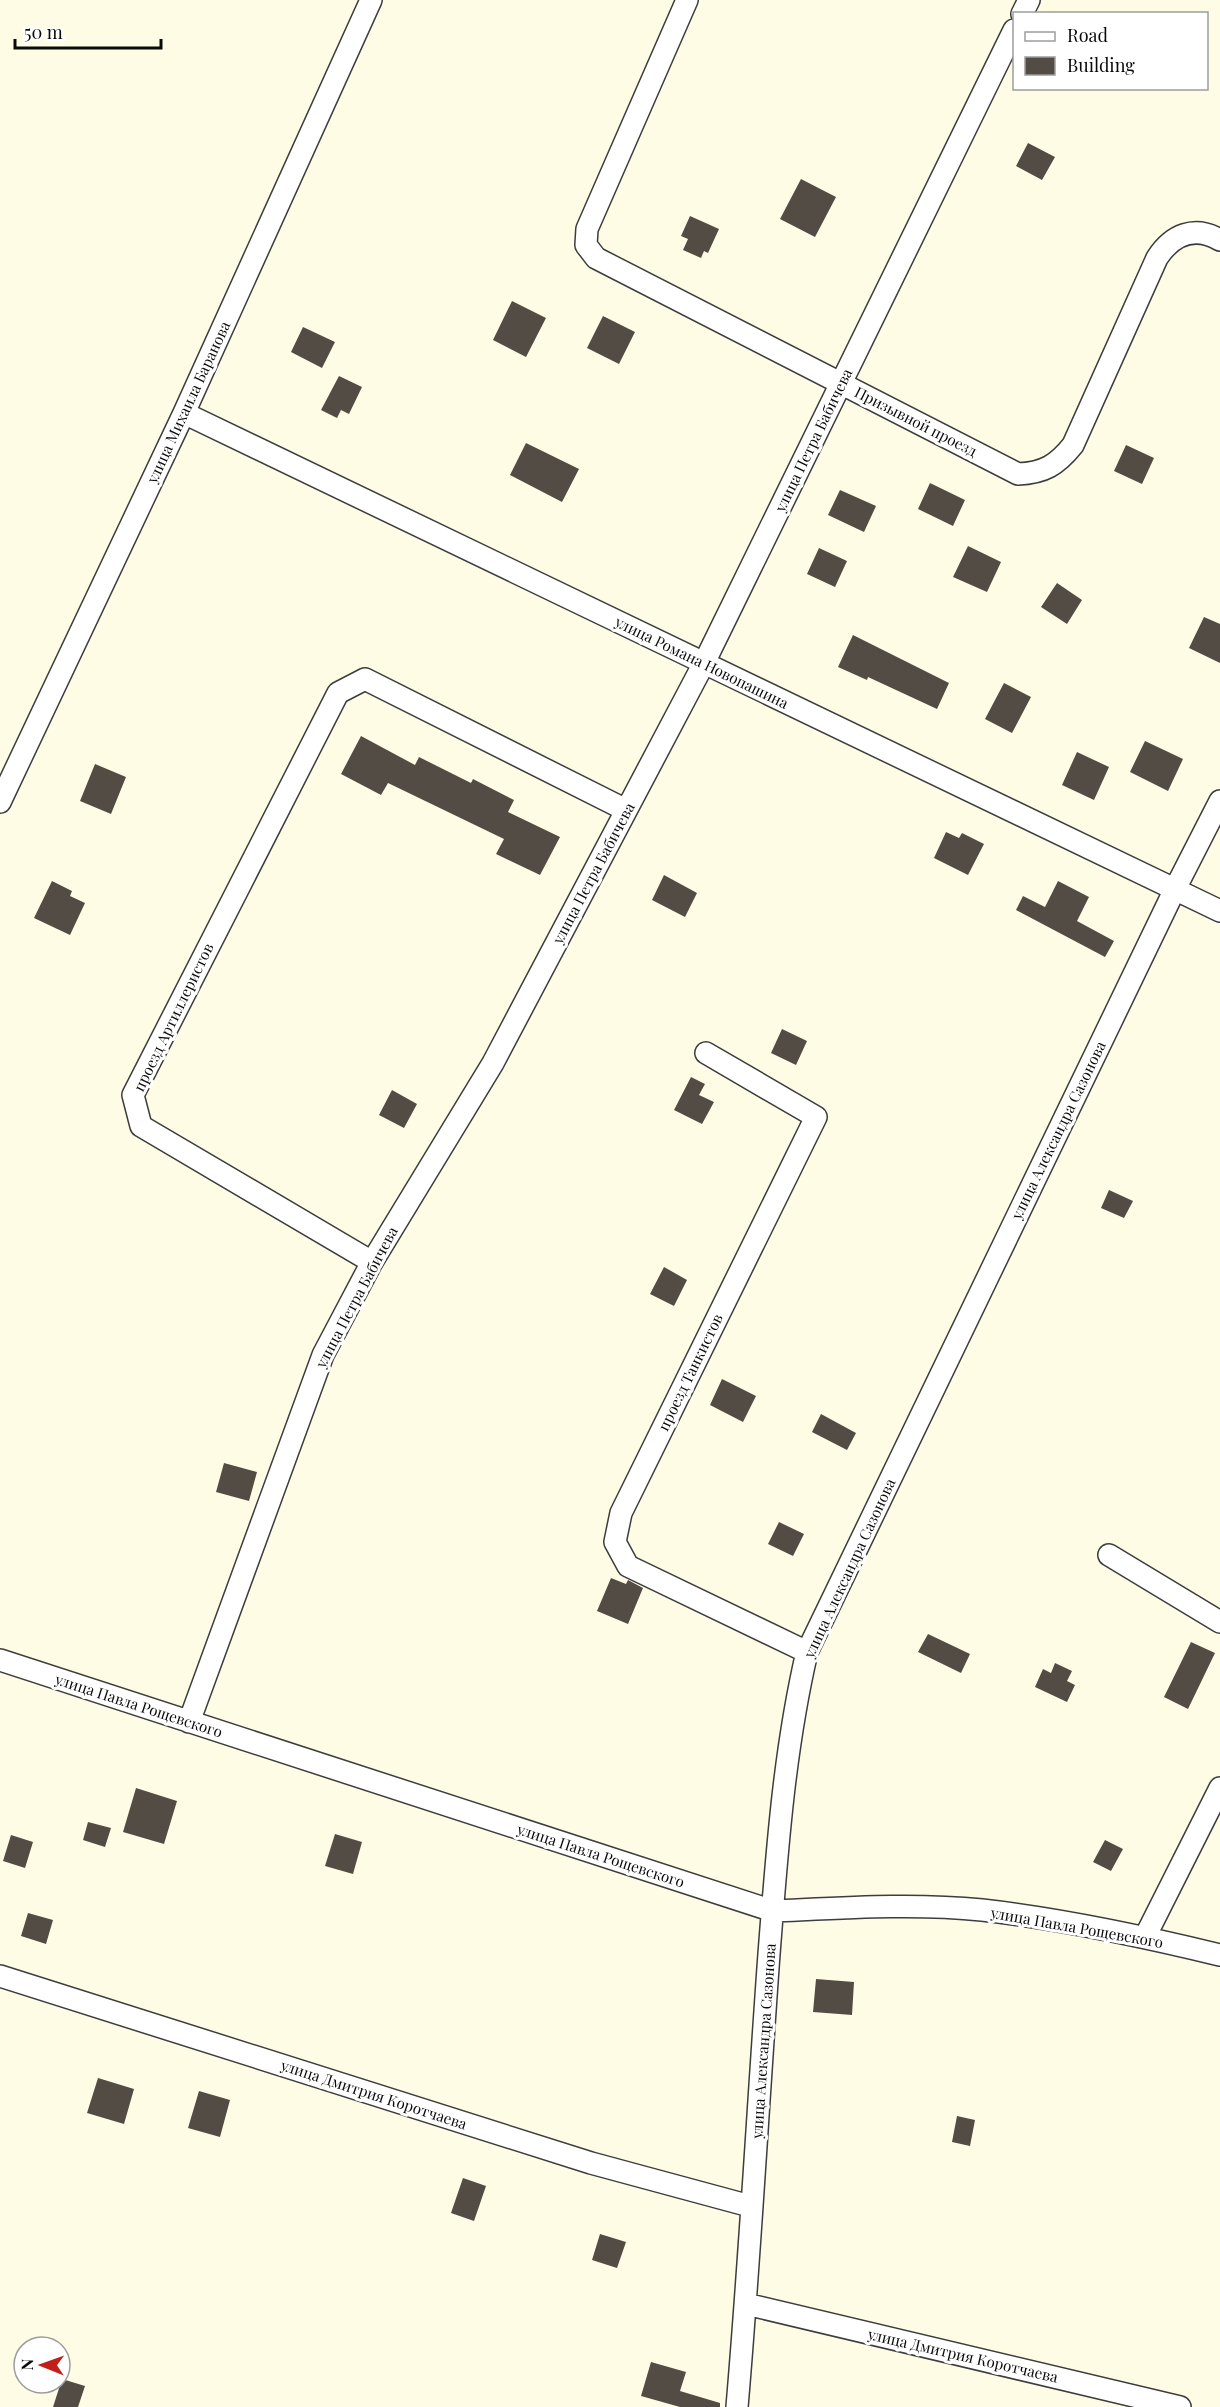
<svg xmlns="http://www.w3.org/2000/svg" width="1220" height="2407" font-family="'Playfair Display',serif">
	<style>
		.building { fill: #534c45 }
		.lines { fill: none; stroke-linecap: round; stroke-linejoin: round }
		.street-casing { stroke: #3d3d3d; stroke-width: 24 }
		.street { stroke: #fff; stroke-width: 21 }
		.labels { text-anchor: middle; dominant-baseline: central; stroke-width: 6; stroke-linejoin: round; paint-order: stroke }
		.street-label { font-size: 15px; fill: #0a0a0a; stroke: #fff }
	</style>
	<rect width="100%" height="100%" fill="#fffce6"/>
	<path class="building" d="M1028 143 1055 157 1042 180 1016 166Z
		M801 179 836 197 815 237 780 219Z
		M690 216 719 229 708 253 704 251 701 258 683 250 688 239 681 236Z
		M512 301 546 318 526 357 493 340Z
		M603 316 635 332 619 364 587 348Z
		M303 327 335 342 322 368 291 352Z
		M339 376 362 387 349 414 341 410 337 418 321 410Z
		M526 443 579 469 562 502 510 475Z
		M1126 445 1154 458 1142 484 1114 471Z
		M930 483 965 500 953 526 918 509Z
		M840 490 876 506 864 532 828 515Z
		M968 546 1001 562 987 592 953 577Z
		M819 548 847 561 835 587 807 574Z
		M1057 583 1082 600 1067 624 1041 607Z
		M1204 617 1220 624V663L1189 648Z
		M853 635 949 683 937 709 868 677 867 680 838 667Z
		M1004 683 1031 697 1012 733 985 719Z
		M361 736 415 765 419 757 471 783 473 779 514 800 508 812 560 837 540 875 496 854 504 839 388 783 381 795 341 774Z
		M1145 741 1183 759 1168 791 1130 772Z
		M1077 752 1109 767 1094 800 1062 785Z
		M95 764 126 777 111 814 80 801Z
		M946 832 959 838 962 833 984 844 968 875 934 858Z
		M664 875 697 893 685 917 652 900Z
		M52 881 72 891 70 896 85 903 70 935 34 918Z
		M1058 881 1089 897 1077 921 1114 941 1105 957 1016 910 1023 896 1045 907Z
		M782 1029 807 1041 796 1065 771 1053Z
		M691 1077 705 1084 699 1095 714 1102 702 1124 674 1110Z
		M392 1090 417 1104 404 1128 379 1115Z
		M1109 1190 1133 1201 1124 1218 1101 1208Z
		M664 1267 687 1280 674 1306 650 1294Z
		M722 1379 756 1396 743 1422 710 1405Z
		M821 1414 856 1433 847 1450 812 1432Z
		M224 1463 257 1472 249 1501 216 1492Z
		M779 1522 804 1534 793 1556 768 1544Z
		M611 1578 626 1584 628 1580 643 1588 628 1624 597 1611Z
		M928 1634 970 1654 961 1673 918 1652Z
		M1191 1642 1215 1653 1188 1709 1164 1697Z
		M1055 1663 1072 1671 1067 1681 1075 1685 1067 1702 1035 1687 1043 1669 1051 1673Z
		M136 1788 177 1801 164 1844 123 1832Z
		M88 1822 111 1828 105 1847 83 1840Z
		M335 1834 362 1842 353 1874 325 1866Z
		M11 1835 33 1842 25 1868 3 1861Z
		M1105 1840 1123 1849 1111 1871 1093 1862Z
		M28 1913 53 1920 46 1944 21 1936Z
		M816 1979 854 1982 852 2015 813 2012Z
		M98 2078 134 2089 124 2124 87 2113Z
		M199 2091 230 2100 220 2137 188 2128Z
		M957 2116 975 2120 970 2146 952 2142Z
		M463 2178 486 2186 474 2221 451 2213Z
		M600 2234 626 2242 617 2268 592 2260Z
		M651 2362 686 2372 680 2391 720 2403V2407H680L641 2396Z
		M62 2379 85 2386 78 2407H53Z"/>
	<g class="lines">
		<defs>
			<path id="street" d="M687 0 587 229 586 245 596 258 1018 474C1044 473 1057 465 1073 445L1157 258C1172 235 1194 225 1220 240
				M1022 14 1029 0
				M184 413 1220 911
				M0 802 184 413 371 0
				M706 1053 816 1117 621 1513 615 1542 628 1566 807 1652
				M372 1262 141 1126 133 1095 338 693 365 679 626 810
				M1109 1555 1220 1622
				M0 1660 773 1911C842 1908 913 1903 982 1910 1062 1919 1142 1936 1220 1955
				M189 1722 323 1355 372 1262 493 1063 704 663 1014 30
				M1145 1937 1220 1788
				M0 1976 591 2163 750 2206
				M746 2304 1180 2407
				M737 2407C750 2256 758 2105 769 1954 777 1852 784 1751 807 1652L1175 889 1220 801"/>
		</defs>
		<use href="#street" class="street-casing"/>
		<use href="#street" class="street"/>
	</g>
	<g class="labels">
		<g class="street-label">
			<text transform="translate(188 402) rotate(-65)">улица Михаила Баранова</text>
			<text transform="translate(916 421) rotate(27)">Призывной проезд</text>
			<text transform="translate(813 440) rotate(-64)">улица Петра Бабичева</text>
			<text transform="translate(702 662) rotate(26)">улица Романа Новопашина</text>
			<text transform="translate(593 873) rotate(-62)">улица Петра Бабичева</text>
			<text transform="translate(173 1017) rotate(-64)">проезд Артиллеристов</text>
			<text transform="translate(1058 1130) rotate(-64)">улица Александра Сазонова</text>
			<text transform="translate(356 1297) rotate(-62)">улица Петра Бабичева</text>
			<text transform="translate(690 1372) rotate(-64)">проезд Танкистов</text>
			<text transform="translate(849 1568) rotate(-65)">улица Александра Сазонова</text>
			<text transform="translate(139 1705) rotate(18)">улица Павла Рощевского</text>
			<text transform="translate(601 1855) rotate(18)">улица Павла Рощевского</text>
			<text transform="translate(1077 1927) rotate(10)">улица Павла Рощевского</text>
			<text transform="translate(763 2041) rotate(-86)">улица Александра Сазонова</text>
			<text transform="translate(374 2094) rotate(18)">улица Дмитрия Коротчаева</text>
			<text transform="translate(963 2355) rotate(13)">улица Дмитрия Коротчаева</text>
		</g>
	</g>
	<rect x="1013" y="12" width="195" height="78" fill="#ffffff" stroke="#9d9d9d" stroke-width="1.5"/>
	<rect x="1025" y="32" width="30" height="9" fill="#ffffff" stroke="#9d9d9d" stroke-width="1.5"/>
	<text x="1067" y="42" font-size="18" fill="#0a0a0a">Road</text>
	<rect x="1025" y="57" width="30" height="18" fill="#534c45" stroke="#9d9d9d" stroke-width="1.5"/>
	<text x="1067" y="72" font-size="18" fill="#0a0a0a">Building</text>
	<g transform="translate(42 2365) rotate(271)"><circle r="28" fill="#ffffff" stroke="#9d9d9d" stroke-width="1.5"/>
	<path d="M0-4.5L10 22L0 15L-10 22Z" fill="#c21f1a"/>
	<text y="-9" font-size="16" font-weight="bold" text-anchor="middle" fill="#0a0a0a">N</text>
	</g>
	<path d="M15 39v9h146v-9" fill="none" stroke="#0a0a0a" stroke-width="3"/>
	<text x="24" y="39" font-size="18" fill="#0a0a0a" stroke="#ffffff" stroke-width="4.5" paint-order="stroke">50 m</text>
</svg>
